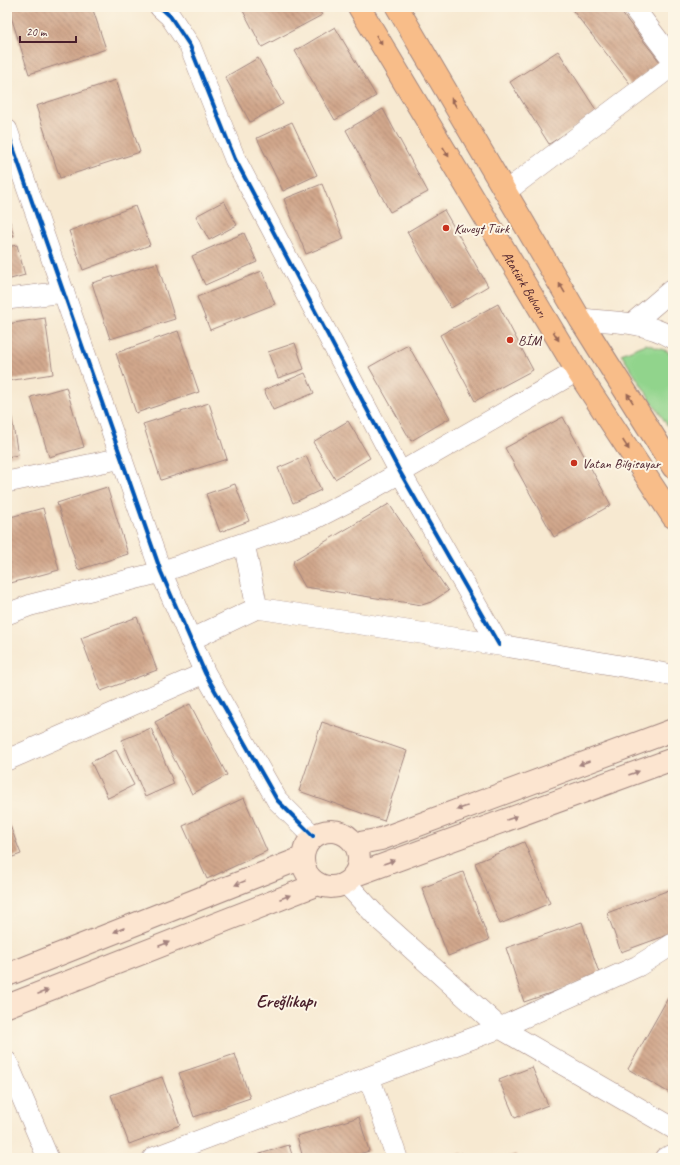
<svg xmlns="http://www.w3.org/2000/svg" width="680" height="1165" font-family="Caveat,sans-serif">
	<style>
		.park { fill: #91d48c; stroke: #6e7a5c }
		.building { fill: url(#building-back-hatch) }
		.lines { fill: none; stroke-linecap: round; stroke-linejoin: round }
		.minor-casing { stroke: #a0847e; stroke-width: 22 }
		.secondary-casing { stroke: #a0847e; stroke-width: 24 }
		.primary-casing { stroke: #a0847e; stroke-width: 24 }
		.minor { stroke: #fff; stroke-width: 21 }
		.secondary { stroke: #fce5d0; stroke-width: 22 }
		.primary { stroke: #f8bd89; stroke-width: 22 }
		.cycleway-casing { stroke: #fcf5e5; stroke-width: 6 }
		.cycleway { stroke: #0057b8; stroke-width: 4 }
		.oneway { fill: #986655 }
		.oneway2 { fill: #a3827e }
		.poi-dot { fill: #c8321e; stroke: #fcf5e5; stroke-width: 1.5 }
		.labels { text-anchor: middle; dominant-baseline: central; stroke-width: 4; stroke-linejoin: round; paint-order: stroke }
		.poi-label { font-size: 14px; fill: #4a1f2b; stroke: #fcf5e5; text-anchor: start }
		.street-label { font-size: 14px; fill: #4a1f2b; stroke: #fcf5e5 }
		.district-label { font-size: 18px; font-weight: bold; fill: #4a1f2b; stroke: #fcf5e5 }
	</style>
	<defs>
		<pattern id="building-back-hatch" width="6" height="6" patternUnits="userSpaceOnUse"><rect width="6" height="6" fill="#d1a78c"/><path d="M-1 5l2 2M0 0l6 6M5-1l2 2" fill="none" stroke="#ac8773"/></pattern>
	</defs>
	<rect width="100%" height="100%" fill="#fcf5e5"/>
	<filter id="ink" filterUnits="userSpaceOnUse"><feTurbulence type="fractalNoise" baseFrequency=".025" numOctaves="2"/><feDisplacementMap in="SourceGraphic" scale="8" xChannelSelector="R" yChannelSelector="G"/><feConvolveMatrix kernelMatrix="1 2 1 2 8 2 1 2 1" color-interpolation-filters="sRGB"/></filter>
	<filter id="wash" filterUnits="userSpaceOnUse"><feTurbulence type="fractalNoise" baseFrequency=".012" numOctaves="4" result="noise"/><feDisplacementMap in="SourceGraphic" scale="16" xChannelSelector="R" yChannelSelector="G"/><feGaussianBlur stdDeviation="0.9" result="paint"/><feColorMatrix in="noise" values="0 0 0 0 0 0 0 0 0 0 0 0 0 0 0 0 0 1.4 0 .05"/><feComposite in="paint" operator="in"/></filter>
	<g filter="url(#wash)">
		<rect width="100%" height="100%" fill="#f7e9d1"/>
		<path class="park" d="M646 344 667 351 673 356V434L621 354Z"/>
		<g id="blocks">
			<path class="building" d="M8 7H92L106 49 29 74Z
				M241 7H317L322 15 262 47Z
				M570 7H617L660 62 631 85Z
				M335 27 376 96 335 120 295 51Z
				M558 51 598 113 549 144 510 82Z
				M258 58 283 104 250 122 225 77Z
				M116 80 140 152 60 178 36 106Z
				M383 109 428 192 390 212 346 130Z
				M292 122 317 175 283 191 257 138Z
				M322 184 344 239 306 254 284 199Z
				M224 201 237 225 209 240 196 216Z
				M135 206 150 245 83 270 69 231Z
				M444 210 488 286 451 308 407 232Z
				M7 213 14 236 7 238Z
				M244 233 257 262 205 285 192 256Z
				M17 245 25 275 7 280V247Z
				M157 263 175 319 110 339 92 283Z
				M262 271 275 304 210 330 197 297Z
				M498 304 533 370 475 401 440 335Z
				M45 318 53 374 7 381V324Z
				M178 331 199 392 136 413 116 353Z
				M295 343 304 369 278 378 268 352Z
				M408 345 450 418 411 441 369 367Z
				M305 373 314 393 273 410 264 390Z
				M66 387 84 447 49 457 31 397Z
				M209 403 227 459 161 480 143 424Z
				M7 407H10L18 455 7 457Z
				M563 417 611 505 554 537 505 448Z
				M348 421 370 458 335 479 313 442Z
				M306 456 321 490 293 503 278 468Z
				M235 484 249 521 220 532 206 494Z
				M107 487 128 554 78 570 57 503Z
				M389 504 448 591 431 602 422 605 305 587 293 565 294 560Z
				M43 508 59 570 7 584V518Z
				M137 617 157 670 101 691 81 638Z
				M190 704 227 775 192 794 155 722Z
				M322 722 407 751 384 821 299 791Z
				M151 728 174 784 145 797 122 740Z
				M116 750 134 785 108 798 91 762Z
				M244 798 267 851 207 879 183 826Z
				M7 818 21 854 7 859Z
				M524 842 550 903 500 924 475 863Z
				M463 872 489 940 448 956 422 888Z
				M672 889 673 892V933L621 952 607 913Z
				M582 922 600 976 524 1002 506 948Z
				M668 998 673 1000V1095L628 1069Z
				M235 1054 250 1098 194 1117 179 1073Z
				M532 1067 548 1105 515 1118 499 1080Z
				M162 1077 180 1125 129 1144 111 1095Z
				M359 1117 369 1151 346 1158H303L297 1136Z
				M289 1145 293 1158H247Z
				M462 1153 464 1158H449Z
				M516 1154 518 1158H505Z"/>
		</g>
	</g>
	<g filter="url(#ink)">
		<use href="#blocks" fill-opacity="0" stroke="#a0847e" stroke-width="1"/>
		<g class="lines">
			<defs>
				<path id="minor" d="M160 7 170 16 190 46 235 159 400 472 499 645
					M633 7 673 60
					M7 130 161 572 205 673 277 800 313 836
					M505 192 673 65
					M7 299 64 292
					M580 319C612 322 645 321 673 338
					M633 323 673 289
					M7 482 122 458
					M244 543 257 608
					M7 614 31 605 161 572 316 518 363 494 577 371
					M190 640 257 608 499 645 673 675
					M7 760 205 673
					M346 883 379 919 500 1028 673 1128
					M7 1062 48 1158
					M369 1077 397 1158
					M153 1158 500 1028 638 966 673 944
					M665 1158 673 1155"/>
				<path id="secondary" d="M303 859a28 28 0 1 1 56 0a28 28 0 1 1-56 0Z
					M355 844 381 839 673 730
					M353 876 673 759
					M7 975 302 858
					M7 1006 318 884"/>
				<g id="primary">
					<path id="s1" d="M359 7 577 371 673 517"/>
					<path d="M397 7 580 319 673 467"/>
				</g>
			</defs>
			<use href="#minor" class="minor-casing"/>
			<use href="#secondary" class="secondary-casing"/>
			<use href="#primary" class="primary-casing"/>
			<use href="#minor" class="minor"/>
			<use href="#secondary" class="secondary"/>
			<use href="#primary" class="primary"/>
			<defs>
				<path id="cycleway" d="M160 7 170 16 190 46 235 159 400 472 499 645
					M7 130 161 572 205 673 277 800 313 836"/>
			</defs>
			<use href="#cycleway" class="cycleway-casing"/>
			<use href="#cycleway" class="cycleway"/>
		</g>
		<defs><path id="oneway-solid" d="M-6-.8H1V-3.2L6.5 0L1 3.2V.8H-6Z"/></defs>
		<g class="oneway">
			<use href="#oneway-solid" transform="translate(379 40) rotate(59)"/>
			<use href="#oneway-solid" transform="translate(454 103) rotate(-120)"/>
			<use href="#oneway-solid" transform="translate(446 152) rotate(59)"/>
			<use href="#oneway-solid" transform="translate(562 288) rotate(-120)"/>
			<use href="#oneway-solid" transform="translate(556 336) rotate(59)"/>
			<use href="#oneway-solid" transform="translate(630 398) rotate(-122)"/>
			<use href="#oneway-solid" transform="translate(626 445) rotate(57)"/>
		</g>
		<g class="oneway2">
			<use href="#oneway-solid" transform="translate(584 763) rotate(160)"/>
			<use href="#oneway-solid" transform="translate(634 773) rotate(-20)"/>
			<use href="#oneway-solid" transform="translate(462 808) rotate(160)"/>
			<use href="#oneway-solid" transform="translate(512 818) rotate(-20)"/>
			<use href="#oneway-solid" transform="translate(389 862) rotate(-20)"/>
			<use href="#oneway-solid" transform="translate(240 883) rotate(158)"/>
			<use href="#oneway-solid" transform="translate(285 897) rotate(-21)"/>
			<use href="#oneway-solid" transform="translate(119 930) rotate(158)"/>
			<use href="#oneway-solid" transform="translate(164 944) rotate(-21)"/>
			<use href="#oneway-solid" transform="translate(43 992) rotate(-21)"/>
		</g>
	</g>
	<g class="poi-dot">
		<circle cx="446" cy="228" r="4"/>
		<circle cx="510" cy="340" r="4"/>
		<circle cx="574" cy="463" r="4"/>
	</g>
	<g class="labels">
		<g class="poi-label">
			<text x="454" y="228">Kuveyt Türk</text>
			<text x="518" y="340">BİM</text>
			<text x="582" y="463">Vatan Bilgisayar</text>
		</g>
		<g class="street-label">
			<text stroke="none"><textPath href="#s1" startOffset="323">Atatürk Bulvarı</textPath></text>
		</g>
		<g class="district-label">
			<text x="286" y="1001">Ereğlikapı</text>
		</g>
	</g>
	<rect width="680" height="1165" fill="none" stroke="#fcf5e5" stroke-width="24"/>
	<path d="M20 36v6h56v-6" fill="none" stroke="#4a1f2b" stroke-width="2"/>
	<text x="26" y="36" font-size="12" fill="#4a1f2b" stroke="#fcf5e5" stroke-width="3" paint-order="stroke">20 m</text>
</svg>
